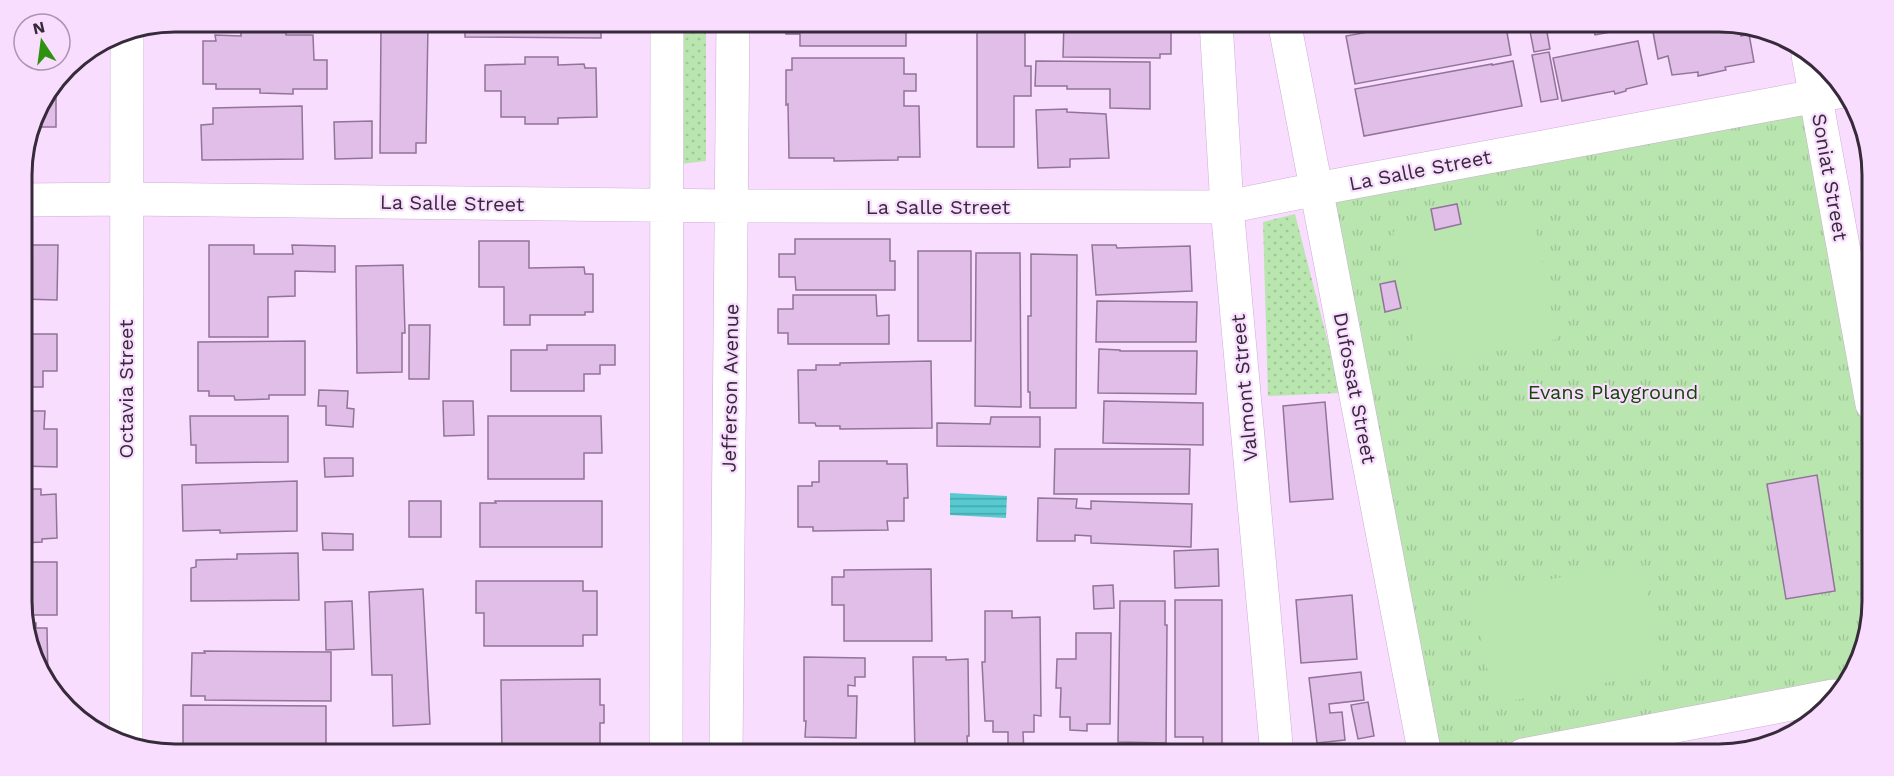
<svg xmlns="http://www.w3.org/2000/svg" width="1894" height="776" font-family="'Work Sans',sans-serif">
	<style>
		.grass { fill: url(#grass-dots) }
		.park { fill: url(#park-tufts) }
		.garden { fill: #b9e5af }
		.water { fill: url(#water-rules) }
		.building { fill: #e0bee7; stroke: #927399; stroke-width: 1.5 }
		.lines { fill: none; stroke-linecap: round; stroke-linejoin: round }
		.minor-casing { stroke: #ceadd5; stroke-width: 34 }
		.minor { stroke: #fff; stroke-width: 33 }
		.labels { text-anchor: middle; dominant-baseline: central; stroke-width: 4.5; stroke-linejoin: round; paint-order: stroke }
		.street-label { font-size: 20px; fill: #372a3a; stroke: #f9ddff }
		.park-label { font-size: 20px; fill: #124604; stroke: #f9ddff }
		.rim { fill: none; stroke: #372a3a; stroke-width: 3 }
	</style>
	<defs>
		<pattern id="grass-dots" width="8" height="8" patternUnits="userSpaceOnUse" patternTransform="scale(1.5)"><rect width="8" height="8" fill="#b9e5af"/><path d="M2 2h.1M6 6h.1" fill="none" stroke="#a0c597" stroke-width="1.8" stroke-linecap="round"/></pattern>
		<pattern id="park-tufts" width="24" height="20" patternUnits="userSpaceOnUse" patternTransform="scale(1.5)"><rect width="24" height="20" fill="#b9e5af"/><path d="M3 7l-1-3M5 7V3M7 7l1-3M15 17l-1-3M17 17v-4M19 17l1-3" fill="none" stroke="#a0c597"/></pattern>
		<pattern id="water-rules" width="6" height="5" patternUnits="userSpaceOnUse" patternTransform="scale(1.5)"><rect width="6" height="5" fill="#56cad0"/><path d="M0 2.5h6" fill="none" stroke="#48a4aa"/></pattern>
	</defs>
	<rect width="100%" height="100%" fill="#f9ddff"/>
	<path class="grass" d="M682 21H706V161L681 164Z
		M1295 214 1341 393 1268 396 1263 222Z"/>
	<path class="park" d="M1816 97 1872 404 1873 602 1865 651 1833 696 1523 755H1425L1317 189Z"/>
	<path class="garden" d="M1531 204 1557 339 1419 367 1393 232Z
		M1641 562 1663 672 1494 704 1473 594Z"/>
	<path class="water" d="M950 493 1007 496 1006 518 950 515Z"/>
	<path class="building" d="M260 21H316L293 22V24L259 25Z
		M410 21H420V24L428 25 426 143H416V153H380L381 26H410Z
		M465 21H601V38L465 37Z
		M786 21H906V46H800V34H786Z
		M977 21H1025V66H1031V96H1014V147H977Z
		M1064 21H1171V54H1160V58L1063 57Z
		M1340 21H1395L1342 31Z
		M1428 21H1505L1511 55 1355 84 1346 36Z
		M1528 21H1545L1550 49 1534 52Z
		M1576 21H1670L1595 35 1593 28 1578 30Z
		M1708 21 1738 24 1741 36 1749 34 1754 62 1725 67 1726 70 1698 76V72L1672 75 1668 56 1658 59 1653 32Z
		M241 32H286V35H313L314 60H327V89H293V94L260 93V89H216V84H203V41H216L215 35 241 36Z
		M1638 41 1647 84 1626 89V91L1615 94 1614 91 1562 101 1553 58Z
		M1549 52 1558 99 1541 102 1532 55Z
		M525 57H558V65L584 64 585 68H596L597 117 558 118V124H525V117H501V91H485V65L525 64Z
		M792 58H904V74H916V91H904V106H919L920 157H898V160L834 161V158H789L788 104 786 105V70H792Z
		M1036 61 1150 62V109L1110 108V89H1067V86H1035Z
		M1513 61 1522 106 1364 136 1355 89 1492 64V65Z
		M45 96H56V127H36L35 150H25L37 106Z
		M302 106 303 159 202 160 201 125 213 124V108Z
		M1067 109V112L1106 114 1109 158 1070 159V167L1038 168 1036 110Z
		M372 121V158L335 159 334 122Z
		M1857 128H1860L1872 154V172L1867 173Z
		M1457 204 1461 224 1435 230 1431 209Z
		M795 239H890V261H895V290H796L795 277H779V254H795Z
		M479 241H529V268L584 267 585 274H593V312H585V315H530V325H504V287H479Z
		M22 245H58L57 300 22 299Z
		M209 245H254V254H293L292 245 335 246V272L295 271V296L268 297V337H209Z
		M1092 245H1116L1117 248 1190 246 1192 291 1096 295Z
		M918 251H971V341H918Z
		M976 253H1020L1021 407 975 406Z
		M1031 254 1077 255 1076 408H1030V392H1028V316H1031Z
		M403 265 405 333H402V372L357 373 356 266Z
		M1395 281 1401 308 1385 312 1380 284Z
		M793 295H876L877 316 889 315V344H788V333H778V309H793Z
		M1097 301 1197 302 1196 342H1096Z
		M409 325H430L429 379H409Z
		M22 334H57V371H43V387H23Z
		M305 341V395H269V399L235 400 234 396H209V391H198V342Z
		M547 345H615V365H600V374H584V391H511V350H547Z
		M1099 349 1120 350V351H1197L1196 394 1098 393Z
		M931 361 932 428 840 429V426H816L815 423H799L798 370H816V365H840V363Z
		M319 390 348 391 347 408 354 409 353 427 326 425V406H318Z
		M443 401H473L474 435 444 436Z
		M1104 401 1203 403V445L1103 443Z
		M1325 402 1333 499 1290 502 1283 406Z
		M23 411H45L44 429H57V467L23 466Z
		M190 416H288V462L196 463V445H191Z
		M488 416H601L602 453H584V479H488Z
		M991 417H1040V447L937 446V423L990 424Z
		M1055 449H1190L1189 494H1054Z
		M324 458H353V476L325 477Z
		M819 461H887V464H907L908 498H904V521H887L888 530 813 531V527H798V486H812V482H819Z
		M1817 475 1835 591 1786 599 1767 484Z
		M297 481V531L220 533V530L183 531 182 485Z
		M23 489H41V495L56 494 57 538 42 539V542L23 543Z
		M1038 498 1077 499 1076 508 1091 509V501L1192 504 1191 547 1091 543V536L1075 535V541H1037Z
		M409 501H441V537H409Z
		M495 501H602V547H480V503H496Z
		M322 533 353 534V550H323Z
		M1218 549 1219 586 1175 588 1174 551Z
		M298 553 299 600 191 601V568L196 567V560L237 559V554Z
		M24 562H57V615H24Z
		M931 569 932 641H844V605H832V577H844V570Z
		M476 581H583V591H597V635H583V646H484V613H476Z
		M1113 585 1114 608 1094 609 1093 586Z
		M423 589 430 724 393 726 392 675H372L369 592Z
		M1352 595 1357 659 1301 663 1296 600Z
		M1175 600H1222V754H1203V737H1175Z
		M352 601 354 649 326 650 325 602Z
		M1120 601H1165V625H1167L1166 743 1118 742Z
		M985 611H1012V618L1040 617 1041 716 1034 715V732H1023L1024 752H1008V732H993V721H985L982 662H985Z
		M24 623H36V628H47L48 677 24 631Z
		M1076 633H1111L1110 724H1087V731L1070 730V717H1060L1061 688H1056L1057 659H1076Z
		M204 651 331 652V701L205 700V696H191L192 653H205Z
		M804 657 865 658V677H855V686L848 685V696H857L856 738 805 737 806 721H804Z
		M913 657H946V660L968 659 969 736H967L968 753 915 754Z
		M1361 672 1364 700 1329 704 1330 713 1342 712 1345 740 1317 743 1309 678Z
		M600 679V705H604V723H600V749H569L568 752 502 753 501 680Z
		M1368 702 1374 736 1358 739 1351 705Z
		M183 705 326 706V751L183 752Z"/>
	<g class="lines">
		<defs>
			<path id="minor" d="M1216 21 1227 207 1277 755
				M1284 21 1425 755
				M1808 55 1872 404
				M22 200 126 199 731 206 1227 207 1317 189 1843 91
				M126 747 127 30
				M666 755 667 21
				M726 755 733 21
				M1523 755 1833 696"/>
		</defs>
		<use href="#minor" class="minor-casing"/>
		<use href="#minor" class="minor"/>
	</g>
	<g class="labels">
		<g class="street-label">
			<text transform="translate(1420 170) rotate(-11)">La Salle Street</text>
			<text transform="translate(1830 177) rotate(80)">Soniat Street</text>
			<text transform="translate(452 203) rotate(1)">La Salle Street</text>
			<text x="938" y="207">La Salle Street</text>
			<text transform="translate(730 388) rotate(-89)">Jefferson Avenue</text>
			<text transform="translate(1244 388) rotate(-95)">Valmont Street</text>
			<text transform="translate(1355 388) rotate(79)">Dufossat Street</text>
			<text transform="translate(126 389) rotate(-90)">Octavia Street</text>
		</g>
		<g class="park-label">
			<text x="1613" y="392">Evans Playground</text>
		</g>
	</g>
	<path d="M0 0H1894V776H0ZM175 32H1719A143 143 0 0 1 1862 175V601A143 143 0 0 1 1719 744H175A143 143 0 0 1 32 601V175A143 143 0 0 1 175 32Z" fill="#f9ddff" fill-rule="evenodd"/>
	<path class="rim" d="M175 32H1719A143 143 0 0 1 1862 175V601A143 143 0 0 1 1719 744H175A143 143 0 0 1 32 601V175A143 143 0 0 1 175 32Z"/>
	<g transform="translate(42 42) rotate(347)"><circle r="28" fill="#f9ddff" stroke="#ab95b0" stroke-width="1.5"/>
	<path d="M0-4.5L10 22L0 15L-10 22Z" fill="#2e9110"/>
	<text y="-9" font-size="16" font-weight="bold" text-anchor="middle" fill="#372a3a">N</text>
	</g>
</svg>
